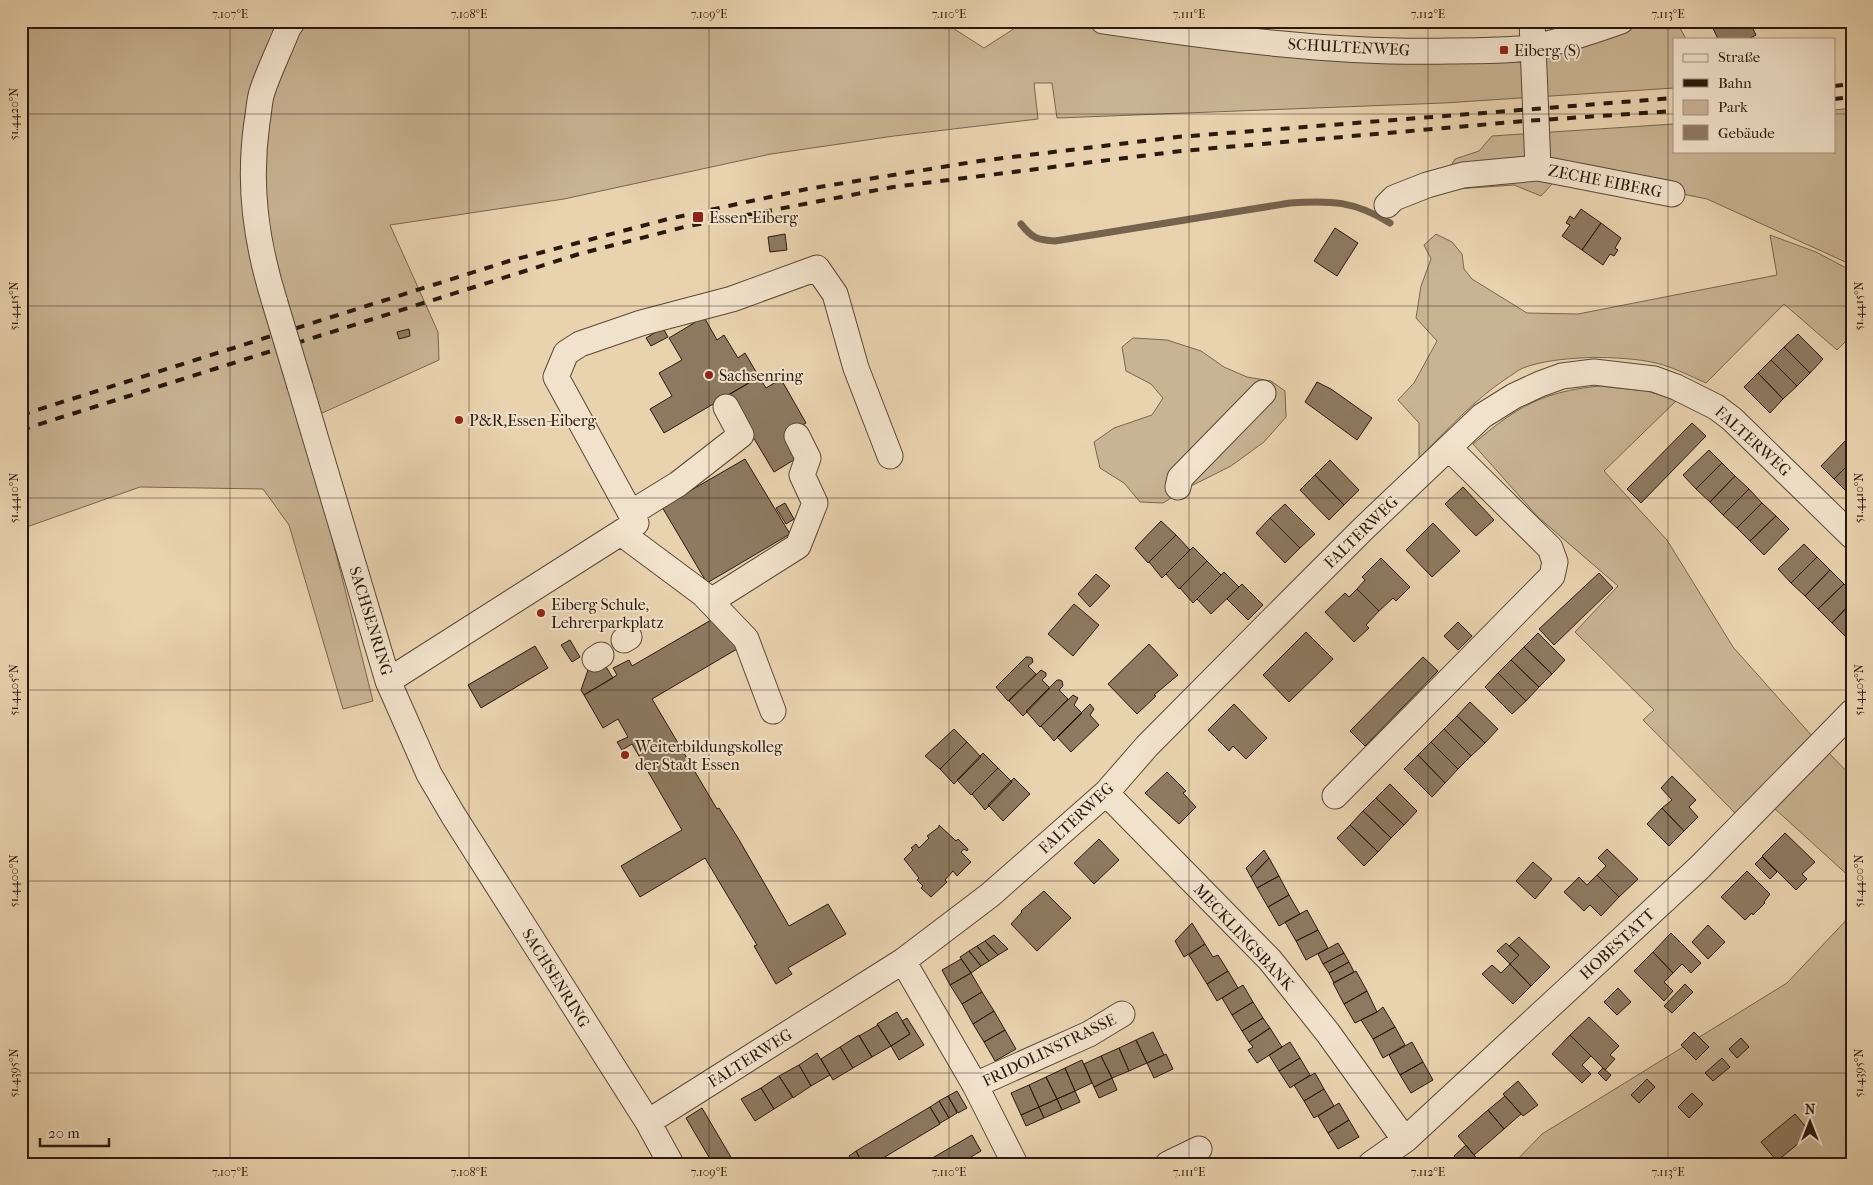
<svg xmlns="http://www.w3.org/2000/svg" width="1873" height="1185" font-family="'IM FELL French Canon',serif">
	<style>
		.green { fill: #c8b393; stroke: #786650 }
		.lines { fill: none; stroke-linecap: round; stroke-linejoin: round }
		.stream { stroke: #75634d; stroke-width: 7 }
		.building { fill: #8d7a61; stroke: #29190d }
		.minor-casing { stroke: #594836; stroke-width: 27 }
		.minor { stroke: #f1e2cb; stroke-width: 25 }
		.rail { stroke: #29190d; stroke-width: 4; stroke-dasharray: 9 9; stroke-linecap: butt }
		.minor-bridge-casing { stroke: #594836; stroke-width: 27; stroke-linecap: butt }
		.minor-bridge { stroke: #f1e2cb; stroke-width: 25 }
		.ticks { fill: none; stroke: #29190d; stroke-width: 1; stroke-opacity: 0.45 }
		.poi-dot { fill: #8f2418; stroke: #f1e2cb; stroke-width: 2 }
		.labels { text-anchor: middle; dominant-baseline: central; stroke-width: 4; stroke-linejoin: round; paint-order: stroke }
		.street-label { font-size: 16px; fill: #29190d; stroke: #f1e2cb }
		.poi-label { font-size: 16px; fill: #29190d; stroke: #f1e2cb; text-anchor: start }
		.neatline { fill: none; stroke: #29190d; stroke-width: 2 }
		.ticks-label { font-size: 12px; text-anchor: middle; fill: #29190d }
	</style>
	<rect width="100%" height="100%" fill="#e9d3af"/>
	<filter id="stains"><feTurbulence type="fractalNoise" baseFrequency=".004" numOctaves="4"/><feColorMatrix values="0 0 0 0 .2 0 0 0 0 .09 0 0 0 0 .02 0 0 0 .5 -.17"/></filter>
	<radialGradient id="worn" r=".72"><stop offset=".6" stop-color="#630" stop-opacity="0"/><stop offset="1" stop-color="#630" stop-opacity=".3"/></radialGradient>
	<path class="green" d="M21 21H939L948 25 984 48 1026 21H1100L1444 51 1625 21H1676L1686 39H1674V88L1444 103 1057 118 1052 83H1034L1038 119 894 136 771 154 564 199 390 225 438 332 439 360 298 424 321 494 373 701 343 709 289 525 263 489 140 487 21 529Z
		M1852 108V265L1707 199 1565 170 1541 196 1514 185 1456 189 1447 172 1455 159 1479 151 1492 136 1674 124V151H1834V110Z
		M1436 234 1452 242 1462 254 1464 269 1472 279 1527 313 1578 314 1777 275 1770 235 1816 252 1852 271V335L1837 350 1784 304 1706 383C1690 376 1673 367 1656 363 1621 355 1557 355 1523 368 1518 370 1512 375 1507 378 1474 400 1447 430 1419 458V423L1398 400 1414 383 1437 341 1416 318 1421 286 1431 259 1424 245Z
		M1133 338 1167 340 1201 351 1224 367 1247 377 1271 381 1285 391 1286 417 1264 442 1231 466 1189 487 1163 503 1140 502 1124 483 1100 468 1094 442 1114 428 1152 415 1163 398 1151 384 1126 371 1122 347Z
		M1599 386 1647 391 1677 400 1604 471 1667 540 1733 647 1812 736 1739 817 1643 720 1654 710 1575 632 1618 586 1538 517 1473 444C1517 407 1541 392 1599 386Z
		M1828 752 1852 777V879L1774 808Z
		M1852 914V1164H1513L1542 1134 1787 983Z"/>
	<g class="lines">
		<path class="stream" d="M1021 224C1032 238 1037 240 1055 241L1290 203C1330 200 1355 201 1390 223"/>
	</g>
	<path class="building" d="M1378 21H1402V24H1378Z
		M1402 21H1427V24H1402Z
		M1716 21H1749L1756 35 1749 39H1718L1711 24Z
		M1581 209 1601 223 1582 250 1562 236 1570 225 1566 223 1570 216 1574 219Z
		M1601 223 1621 238 1615 248 1618 250 1614 256 1610 254 1603 265 1582 250Z
		M1335 228 1358 243 1337 276 1314 261Z
		M785 234 787 250 770 252 768 237Z
		M704 317 717 340 724 335 738 358 745 353 759 377 664 433 650 409 672 396 659 373 682 360 669 338Z
		M663 328 668 337 651 346 646 338Z
		M409 329 410 336 399 339 397 332Z
		M1798 334 1823 359 1810 373 1784 347Z
		M1784 347 1810 373 1797 386 1771 360Z
		M1771 360 1797 386 1783 399 1758 373Z
		M1758 373 1783 399 1770 413 1744 387Z
		M759 377 766 388 781 379 806 423 784 436 797 458 774 472 728 395Z
		M1317 382 1331 389 1372 418 1357 440 1305 402Z
		M1692 423 1706 436 1641 503 1627 489Z
		M1846 440 1852 446V461L1834 479 1821 466Z
		M1709 450 1722 463 1696 489 1683 475Z
		M745 459 790 534 707 583 662 507Z
		M1330 460 1359 490 1344 505 1315 475Z
		M1852 461V488L1847 492 1834 479Z
		M1722 463 1735 476 1710 502 1696 489Z
		M1315 475 1344 505 1329 520 1300 490Z
		M1735 476 1749 489 1723 515 1710 502Z
		M1463 487 1494 520 1476 536 1445 504Z
		M1749 489 1762 503 1737 528 1723 515Z
		M785 503 794 519 786 524 776 508Z
		M1762 503 1776 516 1750 541 1737 528Z
		M1285 504 1315 534 1300 548 1270 518Z
		M1776 516 1789 529 1764 555 1750 541Z
		M1270 518 1300 548 1285 563 1256 533Z
		M1161 521 1176 535 1148 563 1135 548Z
		M1433 523 1460 551 1432 577 1406 550Z
		M1176 535 1190 550 1162 578 1149 562Z
		M1804 544 1817 557 1791 583 1778 569Z
		M1193 547 1207 561 1179 589 1166 574Z
		M1817 557 1830 570 1805 596 1791 583Z
		M1381 558 1410 587 1396 601 1393 598 1379 611 1357 589 1365 580 1362 577Z
		M1207 561 1221 575 1193 603 1180 588Z
		M1830 570 1844 584 1818 609 1805 596Z
		M1224 572 1239 587 1211 614 1197 599Z
		M1599 573 1613 588 1554 645 1539 629Z
		M1096 574 1110 586 1090 607 1078 594Z
		M1242 584 1263 605 1248 620 1227 599Z
		M1844 584 1852 591V602L1832 623 1818 609Z
		M1357 589 1379 611 1366 625 1369 628 1354 642 1325 612 1345 593 1349 597Z
		M1852 602V629L1845 636 1832 623Z
		M1074 604 1099 625 1073 656 1048 634Z
		M718 616 737 649 652 699 717 809 719 808 738 838 789 926 828 904 846 934 788 968 792 974 776 984 754 946 757 945 705 858 640 897 621 866 682 830 632 744 622 750 617 742 628 737 618 719 603 728 584 695 617 675 613 668 629 660 632 666Z
		M1458 622 1472 636 1458 650 1444 636Z
		M1306 632 1333 659 1289 702 1263 675Z
		M1538 633 1565 660 1552 674 1524 647Z
		M570 640 580 657 572 662 561 645Z
		M1149 644 1178 675 1154 695 1156 696 1137 714 1108 684Z
		M535 646 548 668 481 708 468 685Z
		M1524 647 1552 674 1539 687 1511 660Z
		M1026 657H1029L1032 658 1033 662 1028 666 1036 674 1008 701 996 687Z
		M1423 657 1438 671 1365 746 1350 731Z
		M1511 660 1539 687 1526 701 1498 673Z
		M603 662 613 678 584 695 581 690 588 670Z
		M1041 670 1046 673V676L1042 680 1050 688 1023 716 1009 701Z
		M1498 673 1526 701 1512 714 1485 687Z
		M1057 680H1060L1062 681 1063 686 1059 690 1068 699 1040 727 1026 711Z
		M1073 695 1078 698 1074 705 1082 713 1054 741 1041 726Z
		M1470 702 1498 729 1485 743 1457 716Z
		M1090 704 1094 709 1090 715 1099 725 1071 752 1057 737Z
		M1234 704 1267 738 1246 759 1233 746 1229 751 1208 730Z
		M1457 716 1485 743 1471 756 1444 729Z
		M954 729 967 742 940 769 925 756Z
		M1444 729 1471 756 1458 769 1431 742Z
		M967 742 981 757 954 784 940 769Z
		M1431 742 1458 769 1445 783 1418 755Z
		M983 753 998 768 971 795 957 780Z
		M1418 755 1445 783 1432 797 1404 769Z
		M998 768 1012 782 985 810 972 794Z
		M1167 772 1186 791 1183 793 1196 807 1179 824 1145 793Z
		M1672 776 1696 800 1689 807 1698 817 1684 831 1662 808 1672 800 1661 788Z
		M1014 778 1030 794 1003 821 988 805Z
		M1390 784 1417 811 1404 825 1376 798Z
		M1376 798 1404 825 1391 838 1363 811Z
		M1662 808 1684 831 1669 846 1647 824Z
		M1363 811 1391 838 1378 852 1350 825Z
		M939 825 956 841 958 839 968 849 967 851 964 849 961 852 971 862 957 876 953 871 945 880 947 882 931 897 921 888 923 886 917 880 919 878 904 859 913 850 911 848 916 844 919 848 929 838 927 836 939 827Z
		M1350 825 1378 852 1364 866 1337 838Z
		M1785 833 1815 862 1802 874 1807 879 1796 890 1762 856Z
		M1099 839 1119 860 1094 884 1074 863Z
		M1607 849 1638 879 1619 897 1597 875 1606 866 1598 858Z
		M1264 850 1269 858 1251 877 1246 868Z
		M1762 857 1777 872 1770 879 1755 864Z
		M1269 858 1279 876 1257 888 1251 877Z
		M1533 862 1552 879 1535 899 1516 881Z
		M1747 871 1770 894 1764 902 1765 903 1753 915 1752 913 1745 920 1721 897Z
		M1597 875 1619 897 1601 916 1590 905 1584 911 1564 892 1579 877 1587 885Z
		M1279 876 1289 895 1268 907 1257 888Z
		M1044 891 1071 918 1037 951 1011 924 1022 912 1021 911Z
		M1289 895 1300 914 1279 926 1268 907Z
		M1307 910 1318 930 1296 941 1285 922Z
		M1192 923 1205 944 1184 957 1175 941Z
		M1708 925 1725 942 1708 959 1692 942Z
		M1318 930 1328 948 1306 960 1296 941Z
		M1671 933 1701 963 1691 973 1682 964 1673 973 1653 952Z
		M994 935 1008 949 998 955 985 941Z
		M1519 937 1550 967 1531 986 1510 964 1519 955 1509 946Z
		M985 941 998 955 989 961 977 946Z
		M1338 943 1344 953 1323 964 1318 954Z
		M1506 943 1519 955 1510 964 1497 951Z
		M1205 944 1213 957 1218 955 1228 971 1207 984 1189 955Z
		M977 946 989 961 981 966 969 951Z
		M969 951 981 966 971 973 960 957Z
		M1653 952 1673 973 1664 982 1673 991 1664 1001 1634 971Z
		M1344 953 1349 962 1329 973 1323 964Z
		M961 959 971 973 950 985 942 970Z
		M1349 962 1354 972 1334 983 1329 973Z
		M1510 964 1531 986 1513 1004 1482 974 1492 965 1501 973Z
		M1228 971 1238 988 1217 1001 1207 984Z
		M1356 971 1367 991 1344 1004 1333 983Z
		M971 973 982 992 962 1004 950 985Z
		M1685 984 1693 992 1672 1013 1664 1006Z
		M1243 985 1253 1002 1232 1015 1222 998Z
		M1618 988 1631 1002 1617 1015 1604 1002Z
		M1367 991 1377 1012 1355 1023 1344 1004Z
		M982 992 994 1011 973 1024 962 1004Z
		M1253 1002 1263 1018 1242 1031 1232 1015Z
		M1383 1007 1395 1027 1373 1039 1361 1020 1377 1012Z
		M994 1011 1005 1030 984 1042 973 1024Z
		M897 1012 910 1034 891 1046 877 1024Z
		M1589 1017 1619 1046 1610 1055 1615 1059 1605 1070 1570 1035Z
		M907 1018 924 1045 899 1060 891 1046 910 1034 902 1021Z
		M1263 1018 1270 1028 1249 1042 1242 1031Z
		M878 1025 891 1046 872 1057 859 1036Z
		M1395 1027 1405 1045 1383 1058 1373 1039Z
		M1270 1028 1282 1047 1257 1063 1248 1050 1253 1047 1249 1042Z
		M1005 1030 1016 1049 995 1061 984 1042Z
		M1153 1032 1164 1055 1147 1063 1136 1040Z
		M1694 1032 1709 1047 1696 1060 1681 1045Z
		M859 1035 872 1057 853 1068 840 1047Z
		M1570 1035 1591 1056 1582 1065 1591 1074 1582 1083 1552 1054Z
		M1741 1038 1749 1047 1737 1058 1729 1049Z
		M1136 1040 1147 1063 1129 1071 1119 1048Z
		M1290 1042 1300 1058 1279 1071 1269 1055Z
		M1412 1042 1423 1062 1400 1075 1389 1055Z
		M840 1047 853 1068 833 1080 821 1059Z
		M1119 1048 1129 1071 1112 1078 1101 1056Z
		M817 1053 830 1075 811 1086 799 1065Z
		M1166 1054 1173 1069 1154 1078 1147 1063Z
		M1101 1056 1112 1078 1094 1087 1084 1064Z
		M1300 1058 1310 1075 1290 1088 1279 1071Z
		M1722 1058 1730 1067 1713 1081 1705 1073Z
		M1082 1060 1092 1083 1075 1091 1065 1068Z
		M1423 1062 1433 1080 1411 1093 1400 1075Z
		M799 1065 811 1086 793 1098 779 1076Z
		M1065 1068 1075 1091 1057 1099 1046 1077Z
		M1603 1068 1611 1075 1606 1081 1598 1073Z
		M1315 1073 1324 1089 1304 1101 1294 1085Z
		M779 1076 793 1097 774 1109 761 1088Z
		M1046 1077 1057 1099 1039 1107 1029 1085Z
		M1112 1078 1117 1090 1099 1098 1094 1087Z
		M1647 1079 1655 1087 1639 1103 1631 1095Z
		M1518 1081 1538 1105 1523 1116 1503 1094Z
		M1029 1085 1039 1107 1021 1115 1011 1093Z
		M761 1088 774 1109 755 1121 741 1099Z
		M1324 1089 1334 1106 1314 1118 1304 1101Z
		M957 1091 967 1108 958 1113 948 1096Z
		M1075 1091 1080 1102 1062 1110 1057 1099Z
		M1692 1093 1703 1104 1689 1118 1678 1107Z
		M948 1096 957 1113 949 1118 939 1101Z
		M1505 1096 1521 1114 1504 1129 1488 1110Z
		M1057 1099 1062 1110 1044 1118 1039 1107Z
		M939 1101 949 1118 940 1123 930 1107Z
		M1339 1103 1349 1120 1328 1133 1318 1116Z
		M930 1107 940 1124 873 1164H863L856 1151Z
		M1039 1107 1044 1118 1026 1126 1021 1115Z
		M702 1108 735 1164H713L686 1118Z
		M1488 1110 1504 1129 1474 1155 1458 1136Z
		M1795 1114 1811 1133 1777 1161 1761 1142Z
		M1349 1120 1359 1137 1338 1149 1328 1133Z
		M972 1135 981 1151 959 1164H922Z
		M1466 1145 1474 1155 1482 1164H1461L1454 1156Z
		M856 1151 863 1164H854L849 1156Z"/>
	<g class="lines">
		<defs>
			<path id="minor" d="M1103 21C1218 38 1335 54 1451 51 1478 50 1507 52 1534 47 1563 41 1593 31 1621 21
				M1532 21 1538 168
				M1387 205 1394 198 1427 185 1463 175 1538 168 1672 194
				M275 303C256 242 248 186 257 122 259 112 259 101 262 92 269 70 280 49 288 28L293 21
				M300 386 388 681 429 774 453 815 648 1122 671 1164
				M1178 487 1180 478 1263 393
				M631 513 678 484 741 435 726 407
				M621 533 703 594 746 639 773 711
				M711 601 798 546 815 503 802 475 808 458 797 436
				M624 640 629 637
				M595 659 601 655
				M388 681 636 523 556 377 566 353 580 344 641 323 732 299 817 268 835 294 856 368 890 456
				M1106 793 1270 960 1328 1033 1405 1140
				M1335 796 1552 576 1555 562 1550 548 1449 448
				M903 961 975 1085 1015 1164
				M975 1085 1089 1034 1122 1014
				M648 1122 903 961 990 895 1106 793 1147 746 1288 604 1363 529 1482 416 1514 396 1540 384 1562 376 1594 372 1654 379 1676 387 1716 407 1732 419 1852 536
				M1168 1164 1199 1149
				M1371 1164 1405 1140 1700 867 1852 712"/>
		</defs>
		<use href="#minor" class="minor-casing"/>
		<use href="#minor" class="minor"/>
		<path class="rail" d="M1834 86 1852 84
			M1834 99 1852 97
			M21 415 509 261 668 219 807 189 979 161 1177 137 1674 98
			M21 430 579 254 684 227 794 206 893 187 1181 151 1525 121 1674 111"/>
		<defs>
			<path id="minor-bridge" d="M275 303 300 386"/>
		</defs>
		<use href="#minor-bridge" class="minor-bridge-casing"/>
		<use href="#minor-bridge" class="minor-bridge"/>
	</g>
	<path class="ticks" d="M230 21V1164M469 21V1164M709 21V1164M949 21V1164M1189 21V1164M1428 21V1164M1668 21V1164M21 114H1674M1834 114H1852M21 306H1852M21 498H1852M21 690H1852M21 881H1852M21 1073H1852"/>
	<g class="poi-dot">
		<rect x="1499" y="45" width="10" height="10" rx="2.5"/>
		<rect x="692" y="211" width="12" height="12" rx="2.5"/>
		<circle cx="709" cy="375" r="5"/>
		<circle cx="459" cy="420" r="5"/>
		<circle cx="541" cy="613" r="5"/>
		<circle cx="625" cy="755" r="5"/>
	</g>
	<g class="labels">
		<g class="street-label">
			<text transform="translate(1349 47) rotate(3)">SCHULTENWEG</text>
			<text transform="translate(1605 181) rotate(11)">ZECHE EIBERG</text>
			<text transform="translate(1753 441) rotate(42)">FALTERWEG</text>
			<text transform="translate(1361 532) rotate(-44)">FALTERWEG</text>
			<text transform="translate(371 621) rotate(73)">SACHSENRING</text>
			<text transform="translate(1076 818) rotate(-43)">FALTERWEG</text>
			<text transform="translate(1244 937) rotate(47)">MECKLINGSBANK</text>
			<text transform="translate(1617 944) rotate(-43)">HOBESTATT</text>
			<text transform="translate(556 978) rotate(58)">SACHSENRING</text>
			<text transform="translate(1049 1050) rotate(-26)">FRIDOLINSTRASSE</text>
			<text transform="translate(750 1058) rotate(-32)">FALTERWEG</text>
		</g>
		<g class="poi-label">
			<text x="1514" y="50">Eiberg (S)</text>
			<text x="709" y="217">Essen-Eiberg</text>
			<text x="719" y="375">Sachsenring</text>
			<text x="469" y="420">P&amp;R,Essen-Eiberg</text>
			<text x="551" y="604">Eiberg Schule,<tspan x="551" dy="18">Lehrerparkplatz</tspan></text>
			<text x="635" y="746">Weiterbildungskolleg<tspan x="635" dy="18">der Stadt Essen</tspan></text>
		</g>
	</g>
	<rect width="1873" height="1185" fill="none" stroke="#e9d3af" stroke-width="55"/>
	<rect x="1673" y="38" width="162" height="115" fill="#f1e2cb" stroke="#a1927f"/>
	<rect x="1683" y="54" width="25" height="8" fill="#f1e2cb" stroke="#a1927f"/>
	<text x="1718" y="62" font-size="15" fill="#29190d">Straße</text>
	<rect x="1683" y="79" width="25" height="8" fill="#29190d" stroke="#a1927f"/>
	<text x="1718" y="88" font-size="15" fill="#29190d">Bahn</text>
	<rect x="1683" y="100" width="25" height="15" fill="#c8b393" stroke="#a1927f"/>
	<text x="1718" y="112" font-size="15" fill="#29190d">Park</text>
	<rect x="1683" y="125" width="25" height="15" fill="#8d7a61" stroke="#a1927f"/>
	<text x="1718" y="138" font-size="15" fill="#29190d">Gebäude</text>
	<g transform="translate(1810 1122)" stroke="#f1e2cb" stroke-width="4" paint-order="stroke">
	<path d="M0-4L9 19L0 12L-9 19Z" fill="#29190d"/>
	<text y="-8" font-size="14" font-weight="bold" text-anchor="middle" fill="#29190d">N</text>
	</g>
	<path d="M40 1138v8h69v-8" fill="none" stroke="#29190d" stroke-width="2.5"/>
	<text x="48" y="1138" font-size="15" fill="#29190d" stroke="#f1e2cb" stroke-width="4" paint-order="stroke">20 m</text>
	<rect x="28" y="28" width="1818" height="1130" class="neatline"/>
	<g class="ticks-label">
		<text x="230" y="18">7.107°E</text>
		<text x="469" y="18">7.108°E</text>
		<text x="709" y="18">7.109°E</text>
		<text x="949" y="18">7.110°E</text>
		<text x="1189" y="18">7.111°E</text>
		<text x="1428" y="18">7.112°E</text>
		<text x="1668" y="18">7.113°E</text>
		<text transform="translate(14 114) rotate(-90)" y="4">51.4420°N</text>
		<text transform="translate(14 306) rotate(-90)" y="4">51.4415°N</text>
		<text transform="translate(1859 306) rotate(-90)" y="4">51.4415°N</text>
		<text transform="translate(14 498) rotate(-90)" y="4">51.4410°N</text>
		<text transform="translate(1859 498) rotate(-90)" y="4">51.4410°N</text>
		<text transform="translate(14 690) rotate(-90)" y="4">51.4405°N</text>
		<text transform="translate(1859 690) rotate(-90)" y="4">51.4405°N</text>
		<text transform="translate(14 881) rotate(-90)" y="4">51.4400°N</text>
		<text transform="translate(1859 881) rotate(-90)" y="4">51.4400°N</text>
		<text transform="translate(14 1073) rotate(-90)" y="4">51.4395°N</text>
		<text transform="translate(1859 1073) rotate(-90)" y="4">51.4395°N</text>
		<text x="230" y="1176">7.107°E</text>
		<text x="469" y="1176">7.108°E</text>
		<text x="709" y="1176">7.109°E</text>
		<text x="949" y="1176">7.110°E</text>
		<text x="1189" y="1176">7.111°E</text>
		<text x="1428" y="1176">7.112°E</text>
		<text x="1668" y="1176">7.113°E</text>
	</g>
	<rect width="100%" height="100%" filter="url(#stains)"/>
	<rect width="100%" height="100%" fill="url(#worn)"/>
</svg>
